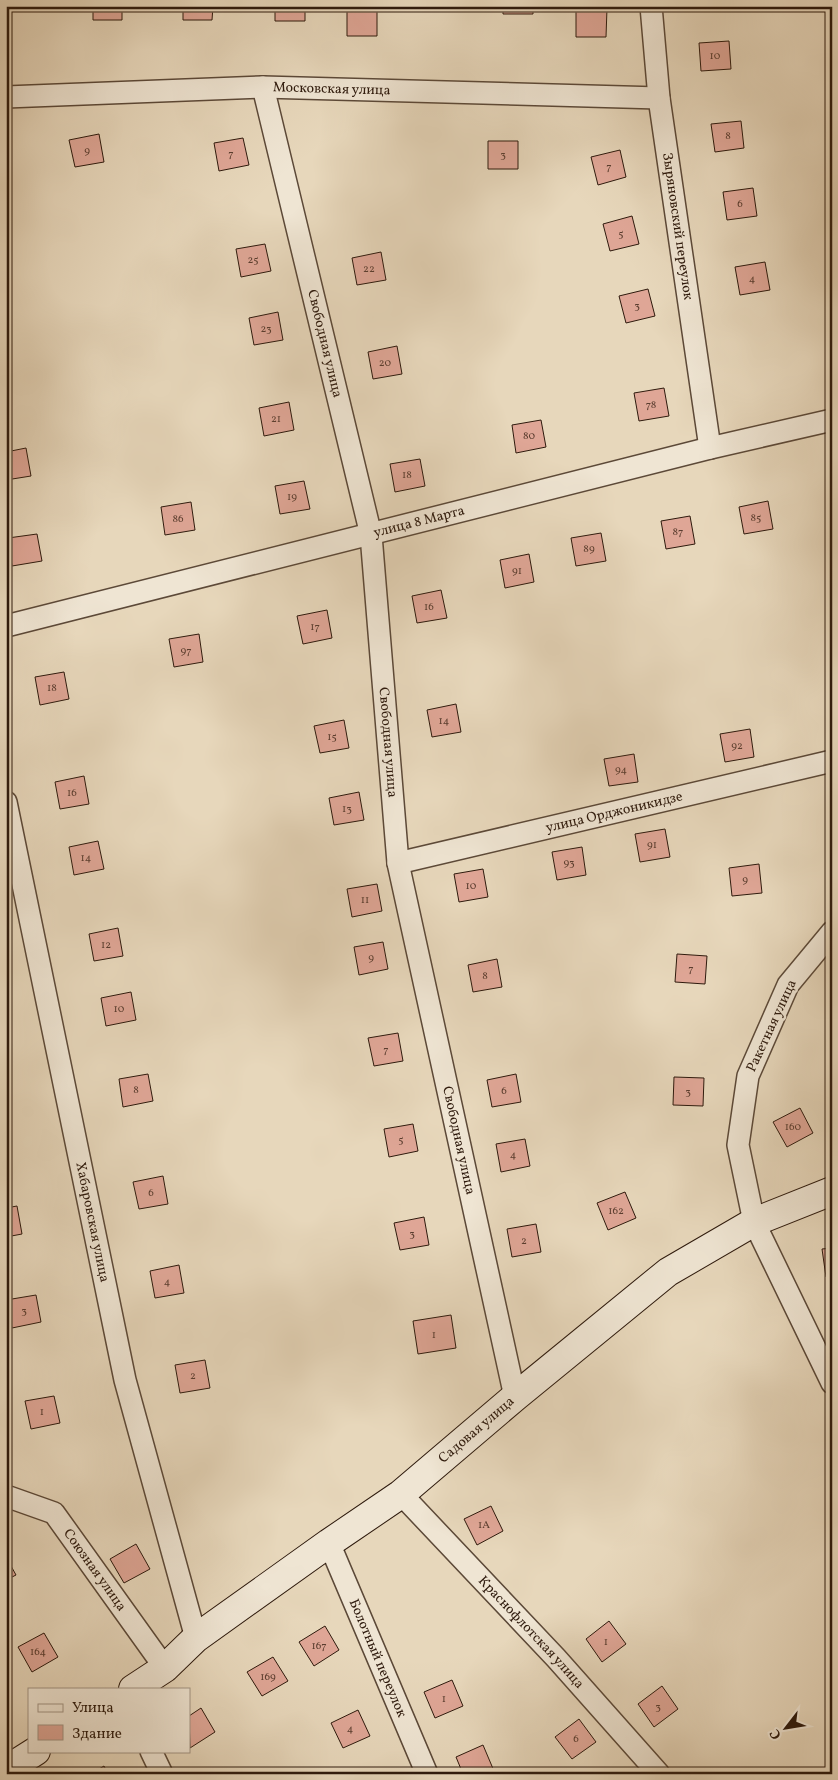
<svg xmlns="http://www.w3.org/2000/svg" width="838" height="1780" font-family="Vollkorn,serif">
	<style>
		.building { fill: #dfa696; stroke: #2e1a0d }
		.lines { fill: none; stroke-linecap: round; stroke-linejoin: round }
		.street-casing { stroke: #5c4938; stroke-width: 24 }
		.secondary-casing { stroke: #2e1a0d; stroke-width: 30 }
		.street { stroke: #efe5d3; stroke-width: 21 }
		.secondary { stroke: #efe5d3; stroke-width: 28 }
		.labels { text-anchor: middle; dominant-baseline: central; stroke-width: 5; stroke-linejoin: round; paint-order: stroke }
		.number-label { font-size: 11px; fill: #5a3d2f }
		.street-label { font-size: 14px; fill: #2e1a0d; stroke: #efe5d3 }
	</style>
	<rect width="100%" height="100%" fill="#e7d7bb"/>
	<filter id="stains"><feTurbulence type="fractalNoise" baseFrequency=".004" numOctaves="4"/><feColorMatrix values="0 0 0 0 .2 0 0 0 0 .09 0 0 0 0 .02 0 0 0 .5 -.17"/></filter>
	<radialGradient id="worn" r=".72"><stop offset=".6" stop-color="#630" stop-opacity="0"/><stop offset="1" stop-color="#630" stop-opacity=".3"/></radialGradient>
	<path class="building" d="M93 6H122V20H93Z
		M183 6H213L212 20H183Z
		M275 6H305V21H275Z
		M503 6H533V14H503Z
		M347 8H377V36H347Z
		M576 8H607L606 37H576Z
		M729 41 731 69 701 71 699 43Z
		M741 121 744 148 715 152 711 124Z
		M99 134 104 162 75 167 69 140Z
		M243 138 249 165 219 171 214 143Z
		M488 141H518V169H488Z
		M620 150 626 177 598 185 591 157Z
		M753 188 757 216 727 220 723 192Z
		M632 216 639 244 610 251 603 224Z
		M265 244 271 271 241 277 236 249Z
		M381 252 386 280 357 285 352 258Z
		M765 262 770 290 740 295 735 267Z
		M648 289 655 316 626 323 619 296Z
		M278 312 283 340 254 345 249 318Z
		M397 346 402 374 373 379 368 352Z
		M664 388 669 416 639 421 634 393Z
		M289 402 294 430 264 436 259 408Z
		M541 420 546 447 516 453 512 425Z
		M26 448 31 476 6 480V452Z
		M420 459 425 486 395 492 390 464Z
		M304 481 310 509 280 514 275 486Z
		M768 501 773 529 744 534 739 507Z
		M191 502 195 530 165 535 161 507Z
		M690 516 695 544 666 549 661 521Z
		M601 533 606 561 576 566 571 538Z
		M37 534 42 561 12 566 8 538Z
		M529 554 534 582 505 588 500 560Z
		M441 590 447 618 417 623 412 596Z
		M327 610 332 638 303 644 297 616Z
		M199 634 203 662 174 667 169 639Z
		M64 672 69 699 40 705 35 677Z
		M456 704 461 732 432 737 427 710Z
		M344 720 349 748 320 753 314 726Z
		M750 729 754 757 725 762 720 734Z
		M634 754 638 782 609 786 604 759Z
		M84 776 89 804 60 809 55 782Z
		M359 792 364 820 334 825 329 798Z
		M665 829 670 857 640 862 635 834Z
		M98 841 104 869 74 875 69 847Z
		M582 847 586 875 557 880 552 852Z
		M759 864 762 893 732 896 729 868Z
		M483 869 488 897 459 902 454 874Z
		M377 884 382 911 352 917 347 889Z
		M118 928 123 956 94 961 89 934Z
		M383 942 388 969 359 975 354 947Z
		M677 954 707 956 705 984 675 982Z
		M497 959 502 987 473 992 468 965Z
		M131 992 136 1020 106 1026 101 998Z
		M398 1033 403 1061 374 1066 368 1038Z
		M148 1074 153 1101 123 1107 119 1079Z
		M516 1074 521 1102 492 1107 487 1080Z
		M674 1077 704 1078 703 1106 673 1105Z
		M800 1108 813 1133 787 1147 773 1122Z
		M413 1124 418 1151 389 1157 384 1129Z
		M525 1139 530 1166 501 1172 496 1144Z
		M163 1176 168 1204 139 1209 133 1182Z
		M625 1192 636 1218 608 1230 597 1203Z
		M17 1206 22 1234 6 1237V1208Z
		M424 1217 429 1245 400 1250 394 1223Z
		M536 1224 541 1252 512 1257 507 1229Z
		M832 1248V1276L826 1277 822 1249Z
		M179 1265 184 1293 155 1298 150 1271Z
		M36 1295 41 1322 12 1328 6 1300Z
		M451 1315 456 1348 418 1354 413 1321Z
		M205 1360 210 1388 180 1393 175 1365Z
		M54 1396 60 1423 31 1429 25 1401Z
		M491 1506 503 1531 477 1545 464 1519Z
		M136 1544 150 1569 124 1583 110 1559Z
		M6 1557 16 1575 6 1580Z
		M609 1621 626 1644 602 1662 586 1639Z
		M325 1626 339 1650 314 1666 299 1642Z
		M44 1633 58 1657 32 1672 18 1647Z
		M273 1657 288 1681 262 1696 247 1672Z
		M452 1680 463 1706 435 1718 424 1692Z
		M662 1686 678 1709 654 1727 638 1704Z
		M201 1708 215 1732 190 1748 189 1716Z
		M358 1710 370 1736 343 1748 331 1723Z
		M579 1719 596 1742 572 1759 555 1737Z
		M483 1745 494 1771 488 1774H463L456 1757Z
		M104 1766 108 1774H91Z"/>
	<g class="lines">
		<defs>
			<g id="street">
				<path id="s1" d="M651 6 659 98 710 448"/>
				<path id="s2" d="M263 87 371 535 398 863 515 1397"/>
				<path id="s3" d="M6 97 263 87 659 98"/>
				<path id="s4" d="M6 626 710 448 832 420"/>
				<path id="s5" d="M6 802 125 1380 196 1638"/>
				<path id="s6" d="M398 863 832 761"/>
				<path d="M832 932 788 985 748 1076 738 1145 754 1222 832 1383"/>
				<path id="s7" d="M401 1494 556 1658 659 1774"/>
				<path id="s8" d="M6 1496 54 1513 165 1668"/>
				<path id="s9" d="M329 1543 427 1774"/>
				<path d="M151 1751 162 1774"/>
			</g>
			<g id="secondary">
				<path id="s10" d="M133 1689 165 1668 196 1638 329 1543 401 1494 515 1397 668 1272 754 1222 832 1191"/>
				<path d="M6 1770 36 1751"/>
			</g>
		</defs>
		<use href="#street" class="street-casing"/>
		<use href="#secondary" class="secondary-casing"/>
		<use href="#street" class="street"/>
		<use href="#secondary" class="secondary"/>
	</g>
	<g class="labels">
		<g class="number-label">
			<text x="715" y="56">10</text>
			<text x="728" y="136">8</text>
			<text x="87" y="151">9</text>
			<text x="231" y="154">7</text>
			<text x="503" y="155">3</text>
			<text x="609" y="167">7</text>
			<text x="740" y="204">6</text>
			<text x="621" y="234">5</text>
			<text x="253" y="260">25</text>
			<text x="369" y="269">22</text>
			<text x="752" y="279">4</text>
			<text x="637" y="306">3</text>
			<text x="266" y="329">23</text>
			<text x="385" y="363">20</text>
			<text x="651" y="405">78</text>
			<text x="276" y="419">21</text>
			<text x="529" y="436">80</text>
			<text x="407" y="475">18</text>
			<text x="292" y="497">19</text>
			<text x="756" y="518">85</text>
			<text x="178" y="519">86</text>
			<text x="678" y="532">87</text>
			<text x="589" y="549">89</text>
			<text x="517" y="571">91</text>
			<text x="429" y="607">16</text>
			<text x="315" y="627">17</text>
			<text x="186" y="651">97</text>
			<text x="52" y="688">18</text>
			<text x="444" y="721">14</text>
			<text x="332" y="737">15</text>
			<text x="737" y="746">92</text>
			<text x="621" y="770">94</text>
			<text x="72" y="793">16</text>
			<text x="347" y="809">13</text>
			<text x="652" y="845">91</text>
			<text x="86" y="858">14</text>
			<text x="569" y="863">93</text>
			<text x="745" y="880">9</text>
			<text x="471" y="886">10</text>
			<text x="365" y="900">11</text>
			<text x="106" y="945">12</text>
			<text x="371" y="958">9</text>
			<text x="691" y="969">7</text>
			<text x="485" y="976">8</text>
			<text x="119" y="1009">10</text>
			<text x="386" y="1050">7</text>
			<text x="136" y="1090">8</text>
			<text x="504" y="1091">6</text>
			<text x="688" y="1092">3</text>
			<text x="793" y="1127">160</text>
			<text x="401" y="1140">5</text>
			<text x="513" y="1155">4</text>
			<text x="151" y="1193">6</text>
			<text x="616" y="1211">162</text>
			<text x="412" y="1234">3</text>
			<text x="524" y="1241">2</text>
			<text x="167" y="1282">4</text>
			<text x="24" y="1311">3</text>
			<text x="434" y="1335">1</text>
			<text x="193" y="1376">2</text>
			<text x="42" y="1412">1</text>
			<text x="484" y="1525">1А</text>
			<text x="606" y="1642">1</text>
			<text x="319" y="1646">167</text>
			<text x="38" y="1652">164</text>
			<text x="268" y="1677">169</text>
			<text x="444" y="1699">1</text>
			<text x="658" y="1707">3</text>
			<text x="350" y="1729">4</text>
			<text x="576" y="1739">6</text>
		</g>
		<g class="street-label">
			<text stroke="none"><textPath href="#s3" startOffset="326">Московская улица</textPath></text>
			<text stroke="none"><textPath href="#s1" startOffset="222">Зыряновский переулок</textPath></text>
			<text stroke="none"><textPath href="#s2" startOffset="264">Свободная улица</textPath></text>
			<text stroke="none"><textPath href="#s4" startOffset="426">улица 8 Марта</textPath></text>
			<text stroke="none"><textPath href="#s2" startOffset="669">Свободная улица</textPath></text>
			<text stroke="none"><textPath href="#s6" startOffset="222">улица Орджоникидзе</textPath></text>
			<text transform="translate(772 1026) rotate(-65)">Ракетная улица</text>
			<text stroke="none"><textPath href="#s2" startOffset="1074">Свободная улица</textPath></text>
			<text stroke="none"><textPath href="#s5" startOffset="429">Хабаровская улица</textPath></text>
			<text stroke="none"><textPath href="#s10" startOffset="431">Садовая улица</textPath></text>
			<text stroke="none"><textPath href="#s8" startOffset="121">Союзная улица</textPath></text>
			<text stroke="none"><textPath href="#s7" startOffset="190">Краснофлотская улица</textPath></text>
			<text stroke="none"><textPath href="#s9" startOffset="125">Болотный переулок</textPath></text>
		</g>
	</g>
	<rect width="838" height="1780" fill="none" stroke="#e7d7bb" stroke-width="25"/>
	<rect x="8" y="8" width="823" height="1765" fill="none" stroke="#2e1a0d" stroke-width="2.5"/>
	<rect x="12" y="12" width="813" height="1755" fill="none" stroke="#2e1a0d"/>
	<rect x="28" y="1688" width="162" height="65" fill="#efe5d3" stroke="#a29484"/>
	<rect x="38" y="1704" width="25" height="8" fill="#efe5d3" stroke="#a29484"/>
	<text x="72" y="1712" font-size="15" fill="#2e1a0d">Улица</text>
	<rect x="38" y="1725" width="25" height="15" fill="#dfa696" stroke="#a29484"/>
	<text x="72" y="1738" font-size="15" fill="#2e1a0d">Здание</text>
	<g transform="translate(786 1728) rotate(239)" stroke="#efe5d3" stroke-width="4" paint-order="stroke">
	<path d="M0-4L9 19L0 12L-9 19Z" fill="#2e1a0d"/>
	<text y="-8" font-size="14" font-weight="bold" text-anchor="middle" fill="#2e1a0d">С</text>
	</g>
	<rect width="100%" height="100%" filter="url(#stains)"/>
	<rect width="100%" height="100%" fill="url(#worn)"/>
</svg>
